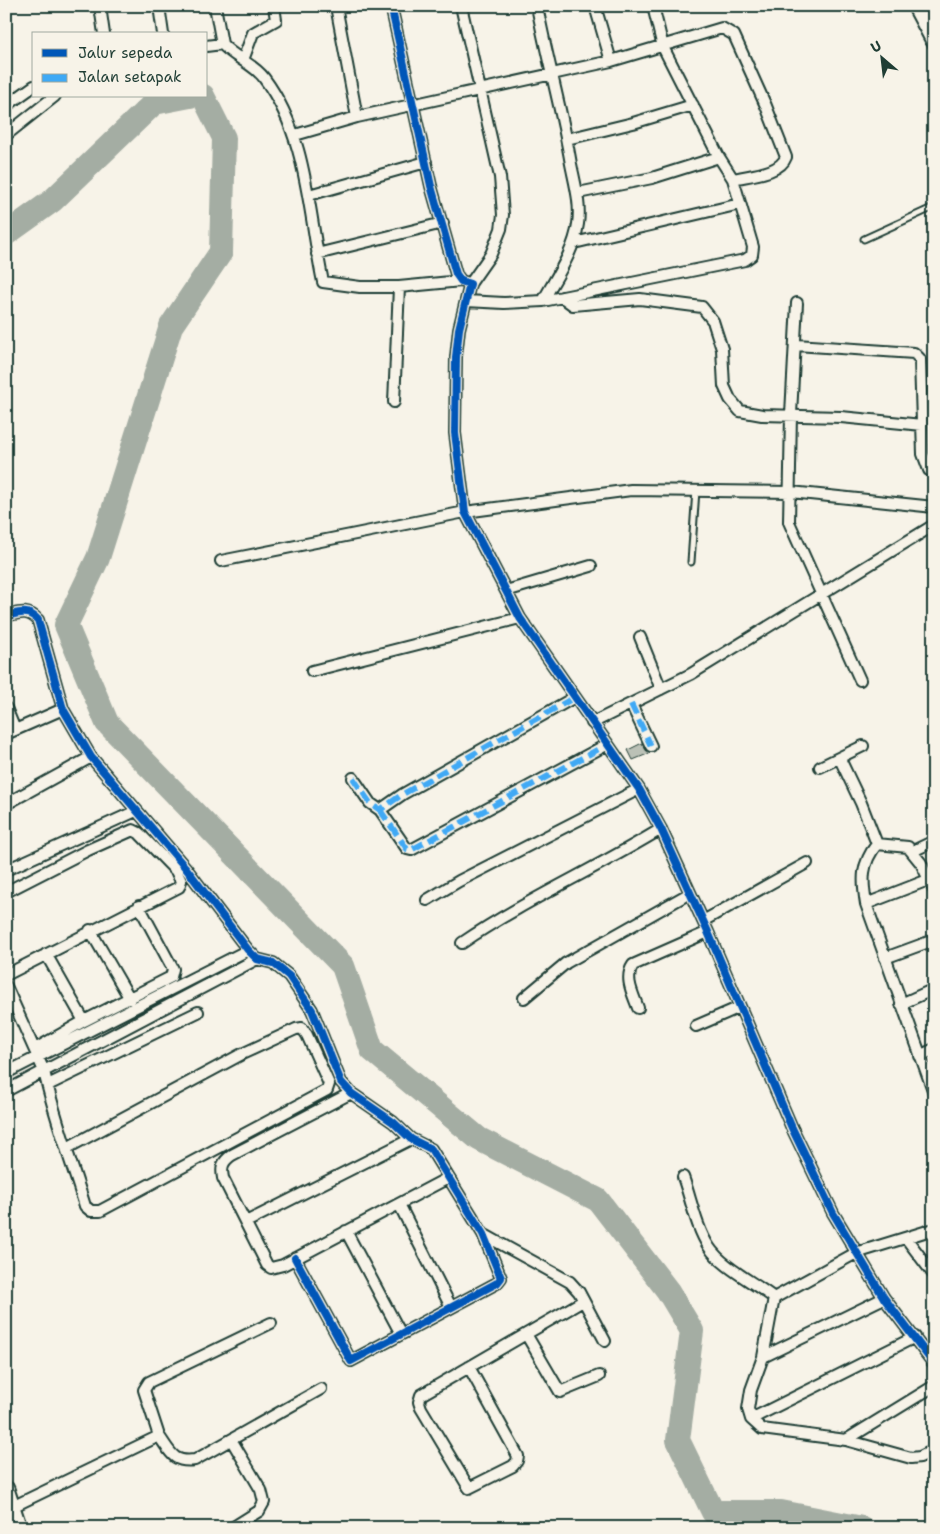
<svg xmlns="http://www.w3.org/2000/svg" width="940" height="1534" font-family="'Shantell Sans',sans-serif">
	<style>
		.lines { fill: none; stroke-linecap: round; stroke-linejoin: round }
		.river { stroke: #a4ada3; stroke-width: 24 }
		.building { fill: #bbc1b6; stroke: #1f3d34 }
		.lane-casing { stroke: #1f3d34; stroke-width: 9 }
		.street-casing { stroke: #1f3d34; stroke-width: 14 }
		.secondary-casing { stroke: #1f3d34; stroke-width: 19 }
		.primary-casing { stroke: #1f3d34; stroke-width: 20 }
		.lane { stroke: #f7f3e8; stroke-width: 5 }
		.street { stroke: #f7f3e8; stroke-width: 10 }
		.secondary { stroke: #f7f3e8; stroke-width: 15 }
		.primary { stroke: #f7f3e8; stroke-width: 16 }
		.quiet { stroke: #3fa9f5; stroke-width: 6; stroke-dasharray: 12 6; stroke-linecap: butt }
		.cycleway-casing { stroke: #f7f3e8; stroke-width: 11 }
		.cycleway { stroke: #0057b8; stroke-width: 8 }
	</style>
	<rect width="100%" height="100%" fill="#f7f3e8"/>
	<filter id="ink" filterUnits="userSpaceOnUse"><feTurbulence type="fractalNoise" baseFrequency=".02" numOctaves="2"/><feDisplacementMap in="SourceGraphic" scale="10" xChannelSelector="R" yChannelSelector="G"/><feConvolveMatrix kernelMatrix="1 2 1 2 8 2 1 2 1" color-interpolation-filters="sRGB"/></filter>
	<g filter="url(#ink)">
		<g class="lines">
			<path class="river" d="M203 96 224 138 221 252 171 326 98 558 66 625 107 723 343 966 372 1050 479 1139 598 1200 668 1291 692 1331 678 1440 713 1512H781L862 1528
				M6 234 52 201 154 103 190 96"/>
		</g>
		<path class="building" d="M642 743 650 753 633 760 628 750Z"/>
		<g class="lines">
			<defs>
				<path id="lane" d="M864 239 934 207
					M691 562 696 490
					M926 1455 934 1462"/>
				<path id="street" d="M100 6 104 34
					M159 6 163 34
					M215 6 222 44C234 58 253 63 264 78 308 137 308 212 323 282L360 287H399
					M336 6 357 117
					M391 6 431 186 456 274 461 281 470 284 459 329 456 357 455 433 465 512 520 618 639 789 661 829 708 932 792 1128 833 1213 884 1298 934 1364
					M461 6 500 177 503 215 501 229 491 254 470 284
					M537 6C547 59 562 111 571 164 575 184 581 204 578 224 574 252 556 277 543 301
					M595 6 611 61
					M206 46 222 44
					M243 60 253 33 276 20 274 6
					M6 106 34 86
					M6 135 55 96
					M295 135 357 117 611 61 722 28 734 35 766 106 786 157C780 174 749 175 733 179
					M567 139 633 123 693 105
					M578 193 652 178 719 157
					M309 195 426 162
					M574 243 740 204
					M317 254 443 223
					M562 297 573 305 640 299 702 307 713 321 722 349 724 386 730 399 740 411 762 415 841 417 922 425
					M466 301 504 303 543 301 745 260 752 255 753 247 733 179 719 157 663 47 653 6
					M797 303 791 414 789 522 860 680
					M796 345 914 353 920 359 923 454 929 470 934 471
					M394 402 399 287 461 281
					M221 561 465 512 631 490 791 492 934 507
					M506 591 591 566
					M6 616C19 613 28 609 38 620L63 709 91 757 185 867 248 950 257 959 273 963 289 976 312 1010 341 1082 351 1093 393 1122 411 1139 431 1149 483 1234 501 1278 497 1283 351 1361 295 1258
					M640 637 661 689
					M312 671 520 618
					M631 704 651 746
					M6 708 15 730
					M592 723 691 674 934 525
					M6 734 63 709
					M840 759 861 803 877 844
					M820 767 863 746
					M353 778 370 803 380 810 403 794 575 697
					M6 804 91 757
					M380 810 407 849 411 850 608 744
					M913 851 934 841
					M6 870 136 811
					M934 890 921 863 908 847 877 844C861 864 862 880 866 904L934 1093
					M6 892 88 850 133 830 139 833 176 871 181 881 179 887 6 975
					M427 900 459 881 639 789
					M866 904 928 880
					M703 921 807 863
					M90 930 130 999
					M462 943C525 900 596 869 661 829
					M46 954 84 1021
					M885 958 934 940
					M6 986 44 1071C54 1117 71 1161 85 1206L91 1211H100L327 1090 329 1084 307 1035 302 1028 296 1029 242 1054 67 1148
					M524 998 566 963 690 893
					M901 1004 934 989
					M638 1008C633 994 624 978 633 965L708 932
					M696 1026 740 1007
					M35 1049 84 1021 171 977 173 969 139 906
					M920 1056 934 1049
					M6 1073 248 950
					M48 1085 198 1012
					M6 1091 257 959
					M351 1093 232 1155C222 1162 221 1167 223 1178L267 1265 271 1268 283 1265 448 1178
					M683 1177C691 1199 696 1227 709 1247 722 1267 755 1283 774 1298L856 1253 934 1229
					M399 1204 451 1307
					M246 1222 411 1139
					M346 1231 401 1334
					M483 1234 570 1282 579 1292 605 1341
					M906 1238 934 1275
					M774 1298 763 1357 751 1390 748 1409 751 1419 762 1429 846 1440 911 1458 920 1457 934 1450
					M526 1334 560 1392 599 1376
					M763 1357 884 1298
					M469 1367 518 1456 517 1461 513 1466 469 1488 421 1408 419 1402 421 1395 583 1301
					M751 1419 915 1337
					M159 1436 144 1390 149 1382 271 1323
					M846 1440 934 1386
					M12 1507 159 1436C171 1453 173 1463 195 1460L321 1389
					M232 1528 259 1511 264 1502 261 1490 232 1441"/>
				<path id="secondary" d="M6 1489 19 1528"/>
				<path id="primary" d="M916 6 934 40"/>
			</defs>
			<use href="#lane" class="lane-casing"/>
			<use href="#street" class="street-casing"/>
			<use href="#secondary" class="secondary-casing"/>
			<use href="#primary" class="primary-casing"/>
			<use href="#lane" class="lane"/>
			<use href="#street" class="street"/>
			<use href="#secondary" class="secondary"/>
			<use href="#primary" class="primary"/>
			<path class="quiet" d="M631 704 651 746
				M353 778 370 803 380 810 403 794 575 697
				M380 810 407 849 411 850 608 744"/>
			<defs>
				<path id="cycleway" d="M391 6 431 186 456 274 461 281 470 284 459 329 456 357 455 433 465 512 520 618 639 789 661 829 708 932 792 1128 833 1213 884 1298 934 1364
					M6 616C19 613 28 609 38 620L63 709 91 757 185 867 248 950 257 959 273 963 289 976 312 1010 341 1082 351 1093 393 1122 411 1139 431 1149 483 1234 501 1278 497 1283 351 1361 295 1258"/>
			</defs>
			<use href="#cycleway" class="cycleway-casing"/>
			<use href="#cycleway" class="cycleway"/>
		</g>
	</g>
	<rect width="940" height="1534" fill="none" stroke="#f7f3e8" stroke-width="25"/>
	<rect x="12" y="12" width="915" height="1509" fill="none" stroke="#1f3d34" stroke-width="2" filter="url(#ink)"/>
	<rect x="32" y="32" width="175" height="65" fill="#f7f3e8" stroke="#a1aaa0"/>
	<rect x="42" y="49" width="25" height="8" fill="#0057b8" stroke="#a1aaa0"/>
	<text x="78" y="58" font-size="15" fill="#1f3d34">Jalur sepeda</text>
	<rect x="42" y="74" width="25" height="8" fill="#3fa9f5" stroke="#a1aaa0"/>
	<text x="78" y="82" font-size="15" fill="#1f3d34">Jalan setapak</text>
	<g transform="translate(882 58) rotate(332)" stroke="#f7f3e8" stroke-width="4" paint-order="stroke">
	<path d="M0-4L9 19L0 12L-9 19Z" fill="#1f3d34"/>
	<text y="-8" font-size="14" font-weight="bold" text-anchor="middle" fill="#1f3d34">U</text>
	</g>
</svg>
